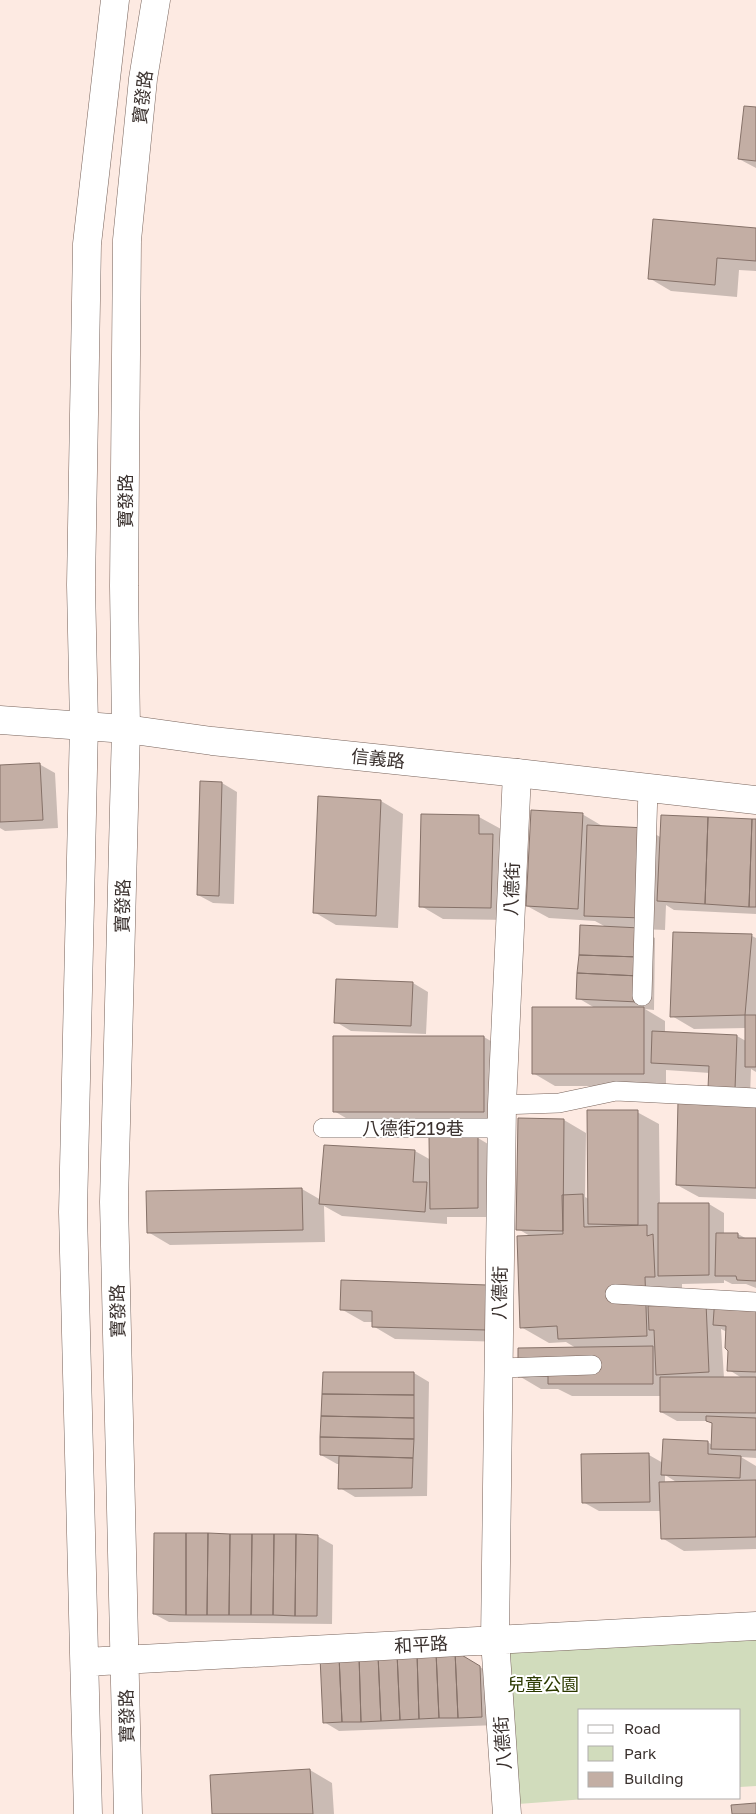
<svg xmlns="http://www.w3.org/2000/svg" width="756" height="1814" font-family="'Golos Text','Noto Sans TC',sans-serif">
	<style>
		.green { fill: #d1dcbc }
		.shadow { fill: #0003; fill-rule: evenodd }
		.building { fill: #c3aea4; stroke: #857168 }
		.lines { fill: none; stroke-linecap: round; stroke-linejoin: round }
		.lane-casing { stroke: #78645c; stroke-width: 20 }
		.street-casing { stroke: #78645c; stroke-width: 29 }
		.secondary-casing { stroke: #78645c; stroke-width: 29 }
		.lane { stroke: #fff; stroke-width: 19 }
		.street { stroke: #fff; stroke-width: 28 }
		.secondary { stroke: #fff; stroke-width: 28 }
		.labels { text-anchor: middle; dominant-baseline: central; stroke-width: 4; stroke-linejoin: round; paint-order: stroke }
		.street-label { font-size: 18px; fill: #3a312e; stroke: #fff }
		.park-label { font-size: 18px; fill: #2c3a00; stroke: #fff }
	</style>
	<rect width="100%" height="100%" fill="#fdeae2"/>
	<path class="green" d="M756 1626V1786L740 1787V1710H580V1798H599L506 1805 495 1640Z"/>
	<path class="shadow" d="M756 109V168L739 159Z
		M756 230V271L739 270 737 297 671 291 649 278Z
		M39 764 55 773 58 828 5 831 0 828V767Z
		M222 783 237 792 234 904 213 903 198 895Z
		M381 801 403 814 398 928 336 925 314 912Z
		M582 814 604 827 646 829 662 838 756 820V914L674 910 666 905 665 930 640 929 655 938 654 1010 645 1009 665 1021V1033L737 1036 746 1041V1028L694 1029 672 1016 752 936 756 938V1072L751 1069 750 1097 710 1073 666 1070V1086H555L533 1073 595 1008 578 998 606 927 595 921 549 918 527 906Z
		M479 817 501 829V840L513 920 443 919 421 906Z
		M413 983 428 992 426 1034 351 1031 336 1022Z
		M484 1037 506 1050V1124H356L334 1111Z
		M756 1105V1199L699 1197 677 1185Z
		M637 1112 659 1124 660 1204H709L724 1213V1234H738L747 1239H756V1288L746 1284H732L724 1280V1283L682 1284V1292L715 1310 756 1299V1458L741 1457 756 1466V1549L684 1551 662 1538 661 1511H599L583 1502V1455H649L663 1463 708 1442 712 1445 713 1424 708 1421H677L661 1412V1396H572L558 1389H541L519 1376 576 1348 566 1342 549 1343 521 1327 530 1236 518 1229 564 1120 586 1133 585 1197 589 1199ZM721 1329 727 1332 730 1351 729 1370 742 1378H724ZM665 1475 678 1483H665Z
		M431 1138H478L493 1147 494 1217H447V1224L342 1216 324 1206 325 1242 170 1245 148 1232 302 1189 321 1200 325 1147 415 1151 431 1160Z
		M509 1299 507 1342 395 1339 373 1326V1322H364L341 1309Z
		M414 1373 429 1382 427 1496 355 1497 340 1488V1464H337L321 1455Z
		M317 1536 333 1545 332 1624 169 1622 154 1614Z
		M455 1652 495 1676 497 1725 339 1731 324 1722Z
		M310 1770 332 1783 334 1814H214Z"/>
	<path class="building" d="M744 106 756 107V161L738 159Z
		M653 219 756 228V261L717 258 715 285 648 279Z
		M40 763 43 820 0 822V765Z
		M200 781 222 782 219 896 197 895Z
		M318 796 381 800 376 916 313 913Z
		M531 810 583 813 578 909 526 906Z
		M421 814 479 815V834H493L491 908 419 907Z
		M661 815 708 817 705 904 657 901Z
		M708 817 752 819 749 907 705 904Z
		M752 819H756V907H749Z
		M587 825 646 828 643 918 584 916Z
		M580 925 640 928 639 957 579 955Z
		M673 932 752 934 745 1015 670 1017Z
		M579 955 639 957V976L577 973Z
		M577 973 639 976 638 1002 576 999Z
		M336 979 413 982 411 1026 334 1023Z
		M532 1007H644V1074H532Z
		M745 1015H756V1067H745Z
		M652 1031 737 1035 735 1089 708 1088 709 1066 651 1063Z
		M333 1036H484V1112H333Z
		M678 1102 756 1104V1188L676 1185Z
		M587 1110H638V1225L588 1224Z
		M518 1118 564 1119 563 1231 516 1230Z
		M429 1137H478V1208L430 1209Z
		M324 1145 415 1150 413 1182H427L425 1212 319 1204Z
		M302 1188 303 1230 147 1233 146 1191Z
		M583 1194 584 1227 647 1225V1236L653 1234 655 1277H645L647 1336 558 1339 557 1326 520 1328 517 1236 563 1234 562 1195Z
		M658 1203H709V1275L658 1276Z
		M716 1233H738V1238H756V1281L737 1280 736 1276H715Z
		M341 1280 487 1285 486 1330 372 1327V1311L340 1310Z
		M715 1296 756 1297V1372L727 1371 728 1351 725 1348 726 1326 713 1325Z
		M706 1303 709 1372 656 1375 654 1330H649L648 1306Z
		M653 1346V1384H548V1376L518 1377V1348Z
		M323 1372H414V1395L322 1394Z
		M660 1377H756V1413L660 1412Z
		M322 1394 414 1395V1418L321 1416Z
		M321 1416 414 1418V1439L320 1437Z
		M706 1416 756 1418V1450L711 1449 712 1423 706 1421Z
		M320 1437 414 1439 413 1458 320 1455Z
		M663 1439 708 1441V1454L741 1456 740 1478 661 1475Z
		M649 1453 650 1502 582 1503 581 1454Z
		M339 1456 413 1458 412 1488 338 1489Z
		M756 1480V1537L661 1539 659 1482Z
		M154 1533H186V1615L153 1614Z
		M186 1533H208L207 1615H186Z
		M208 1533 230 1534 229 1615H207Z
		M230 1534H252L251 1615H229Z
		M252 1534H274L273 1615H251Z
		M274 1534H296L295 1616 273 1615Z
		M296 1534 318 1535 317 1616H295Z
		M455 1651 480 1666 482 1717 458 1718Z
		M455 1651 458 1718H439L436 1652Z
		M436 1652 439 1718 419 1719 417 1653Z
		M397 1653H417L419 1719 400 1720Z
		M397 1653 400 1720 381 1721 378 1655Z
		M359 1655H378L381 1721 361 1722Z
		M359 1655 361 1722H342L339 1656Z
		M339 1656 342 1722 323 1723 320 1657Z
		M310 1769 313 1814H212L210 1775Z
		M756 1803V1814H732L731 1805Z"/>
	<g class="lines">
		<defs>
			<path id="lane" d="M642 996 648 788
				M502 1105 559 1103 616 1091 756 1098
				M323 1128H502
				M615 1294 756 1302
				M497 1368 592 1365"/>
			<path id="street" d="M85 1662 756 1626
				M88 1814 73 1212 84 725 81 585 87 244 115 0
				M128 1814 114 1202 126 729 124 586 127 240 143 79 156 0
				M507 1814 495 1640 502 1105 517 773"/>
			<path id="secondary" d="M0 720 126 729 212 741 517 773 756 800"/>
		</defs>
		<use href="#lane" class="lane-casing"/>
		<use href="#street" class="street-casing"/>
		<use href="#secondary" class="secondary-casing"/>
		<use href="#lane" class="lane"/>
		<use href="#street" class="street"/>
		<use href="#secondary" class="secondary"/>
	</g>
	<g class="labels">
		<g class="street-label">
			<text transform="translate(142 97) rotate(-83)">寶發路</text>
			<text transform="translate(125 501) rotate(-90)">寶發路</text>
			<text transform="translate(378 758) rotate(6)">信義路</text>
			<text transform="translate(511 889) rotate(-88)">八德街</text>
			<text transform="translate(122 906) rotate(-89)">寶發路</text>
			<text x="413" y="1128">八德街219巷</text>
			<text transform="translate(499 1293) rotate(-89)">八德街</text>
			<text transform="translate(117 1311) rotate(-91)">寶發路</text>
			<text transform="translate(421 1644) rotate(-3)">和平路</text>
			<text transform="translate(126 1716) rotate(-91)">寶發路</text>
			<text transform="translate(502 1743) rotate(-94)">八德街</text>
		</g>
		<g class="park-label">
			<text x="543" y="1684">兒童公園</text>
		</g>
	</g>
	<rect x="578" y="1709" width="162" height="90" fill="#ffffff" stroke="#b0adab"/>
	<rect x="588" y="1725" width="25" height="8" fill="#ffffff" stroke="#b0adab"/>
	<text x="624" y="1734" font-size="15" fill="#3a312e">Road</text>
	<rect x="588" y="1746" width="25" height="15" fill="#d1dcbc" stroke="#b0adab"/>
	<text x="624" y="1759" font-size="15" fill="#3a312e">Park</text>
	<rect x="588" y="1772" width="25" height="15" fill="#c3aea4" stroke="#b0adab"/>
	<text x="624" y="1784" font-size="15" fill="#3a312e">Building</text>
</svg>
